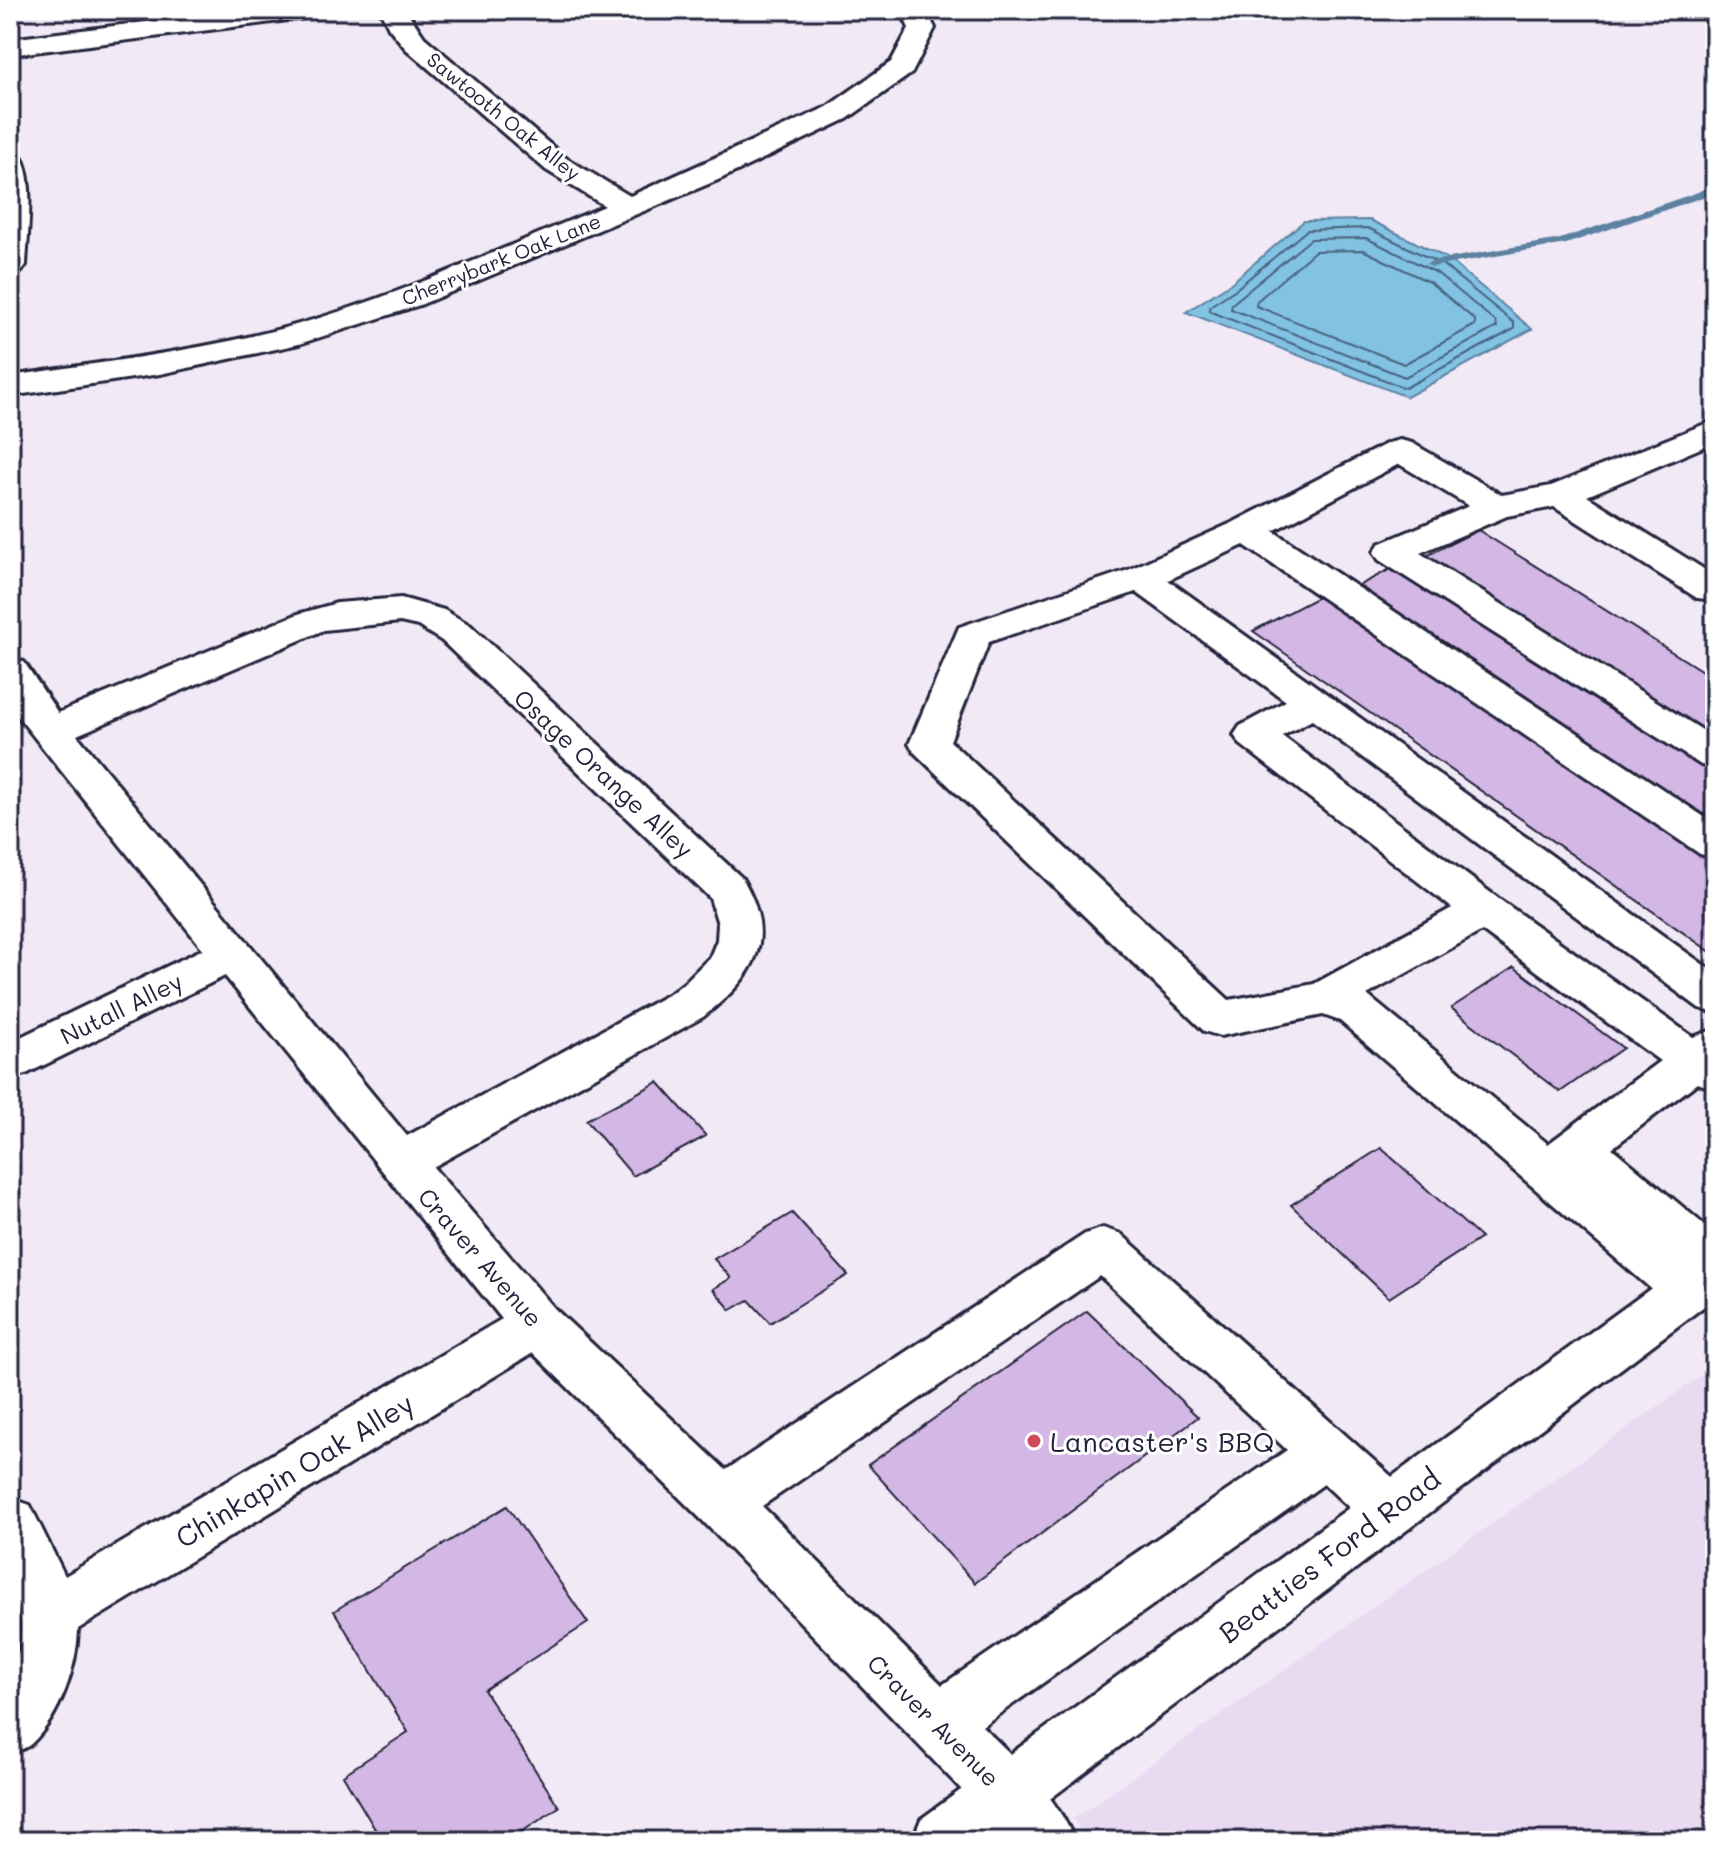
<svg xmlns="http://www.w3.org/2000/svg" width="1725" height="1851" font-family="Mali,sans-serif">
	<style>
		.built { fill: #e9daf2 }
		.water { fill: #82c2e3; stroke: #5c82a0; stroke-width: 2 }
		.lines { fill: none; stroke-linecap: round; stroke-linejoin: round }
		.shore { stroke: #48627e; stroke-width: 2 }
		.stream { fill: #5c82a0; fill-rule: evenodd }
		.building { fill: #d3b7e5; stroke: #22223b; stroke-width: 2 }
		.minor-casing { stroke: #22223b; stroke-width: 6 }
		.major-casing { stroke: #22223b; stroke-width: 6 }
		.minor { fill: #fff; fill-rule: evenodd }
		.major { fill: #fff; fill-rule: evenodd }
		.poi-dot { fill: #d1495b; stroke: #fff; stroke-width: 3 }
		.labels { text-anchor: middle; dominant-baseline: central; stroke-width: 6; stroke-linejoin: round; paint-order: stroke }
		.far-street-label { font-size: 20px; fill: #22223b; stroke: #fff }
		.street-label { font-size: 24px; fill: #22223b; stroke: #fff }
		.near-poi-label { font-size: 28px; fill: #22223b; stroke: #fff; text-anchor: start }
		.near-street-label { font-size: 28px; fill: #22223b; stroke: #fff }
	</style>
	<rect width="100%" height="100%" fill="#f2e9f7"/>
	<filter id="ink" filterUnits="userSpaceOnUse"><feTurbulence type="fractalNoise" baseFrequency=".0125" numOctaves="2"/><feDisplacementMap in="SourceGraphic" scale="16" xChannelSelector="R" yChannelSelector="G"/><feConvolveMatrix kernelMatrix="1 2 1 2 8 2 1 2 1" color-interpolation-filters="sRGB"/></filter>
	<g filter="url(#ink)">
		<path class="built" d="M1715 1366V1841H1089L1073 1819Z"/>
		<path class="water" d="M1370 220 1447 258 1532 329 1407 397 1186 312 1231 283 1304 221Z"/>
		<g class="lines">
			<path class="shore" d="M1368 228 1443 265 1514 323V329L1405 388 1209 311 1210 306 1236 289 1307 230Z
				M1366 238 1437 273 1496 322 1497 327 1405 377 1231 309 1232 304 1311 239Z
				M1363 250 1431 283 1475 320V325L1404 364 1256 306 1257 301 1315 251Z"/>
			<path class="stream" d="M1715 182V190L1706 196 1566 244 1432 267 1426 264 1432 261 1560 239 1698 192Z"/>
		</g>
		<path class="building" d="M1478 530 1715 679V743L1426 556Z
			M1400 564 1715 766V826L1354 588Z
			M1326 593 1715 855V955L1253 631Z
			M1514 967 1623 1048 1560 1092 1451 1008Z
			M658 1082 706 1136 633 1176 586 1120Z
			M1381 1148 1481 1238 1389 1298 1291 1205Z
			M792 1213 848 1275 770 1323 749 1300 731 1310 713 1289 731 1278 714 1259Z
			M1087 1311 1198 1417 975 1583 868 1465Z
			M507 1506 588 1623 484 1690 559 1807 508 1841H382L343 1775 408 1732 334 1611Z"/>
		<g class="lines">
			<defs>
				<path id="minor" d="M241 10H317L313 16 304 18 10 55V39Z
					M380 10H406L424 37 566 158 630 196 827 107 891 62 909 28 900 10H926L935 28 912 73 847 119 718 180 420 305 299 344 160 374 10 396V376C104 362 200 351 292 326 400 296 502 248 605 206L546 170 406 49 389 28Z
					M10 152 20 155C36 178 27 237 26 265L21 272 10 274Z
					M1715 420V442L1587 496 1715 576V600L1697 598 1554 507 1507 516 1420 553 1715 738V769L1701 765 1379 560 1374 552 1379 544 1469 506 1399 464 1273 531 1715 824V858L1700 854 1244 545 1168 580 1715 973V1013L1699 1008 1312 720 1282 736 1499 899 1693 1037 1715 1029V1089L1697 1083 1612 1148 1715 1234V1284L1709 1282 1714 1290 1706 1305 1688 1311 1670 1305 1340 1021 1323 1015 1220 1036 1204 1031 915 753 909 744 959 627 1128 570 1234 522 1388 443 1400 440 1412 443 1502 495 1551 486ZM1136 592 1286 701 1240 726 1234 735 1240 744 1452 908 1314 984 1229 1000 950 741 989 642ZM1482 931 1660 1061 1548 1144 1367 995Z
					M401 598 444 610 470 625 742 878C779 940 755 976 703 1017L433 1167 555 1309 726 1470 1085 1234 1103 1228 1121 1234 1410 1493 1418 1510 1410 1527 1390 1535 1370 1527 1324 1484 982 1726C1017 1761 1056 1795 1075 1841H1006L986 1815 702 1520 533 1353 78 1629C77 1667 60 1716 32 1743 27 1748 17 1751 10 1753V1675L20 1648 21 1624 10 1579V1498L30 1505 65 1576 502 1319 225 976 26 1074 10 1079V1042L203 949 16 714 10 705V659L24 662 58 713 298 614 337 603ZM400 622 418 626 442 641 710 898 718 924 717 940 710 957 685 982 671 993 407 1136 77 735 324 630ZM1100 1276 1287 1450 942 1685 762 1506Z"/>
				<path id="major" d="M1715 1249V1298L994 1841H912L921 1819 1697 1255Z"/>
			</defs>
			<use href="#minor" class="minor-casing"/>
			<use href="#major" class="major-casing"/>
			<use href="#minor" class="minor"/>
			<use href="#major" class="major"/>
		</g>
	</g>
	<circle class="poi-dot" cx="1034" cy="1441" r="8"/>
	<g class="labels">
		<g class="far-street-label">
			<text transform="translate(504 116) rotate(39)">Sawtooth Oak Alley</text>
			<text transform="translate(501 259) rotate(-22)">Cherrybark Oak Lane</text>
		</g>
		<g class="street-label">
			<text transform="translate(604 773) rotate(43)">Osage Orange Alley</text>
			<text transform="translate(121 1008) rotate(-26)">Nutall Alley</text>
			<text transform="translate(481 1257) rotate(49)">Craver Avenue</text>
			<text transform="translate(934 1720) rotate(45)">Craver Avenue</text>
		</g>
		<g class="near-poi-label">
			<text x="1050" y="1441">Lancaster's BBQ</text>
		</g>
		<g class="near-street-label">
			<text transform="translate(294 1470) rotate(-31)">Chinkapin Oak Alley</text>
			<text transform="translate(1329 1555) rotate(-37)">Beatties Ford Road</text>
		</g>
	</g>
	<rect width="1725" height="1851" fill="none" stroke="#fff" stroke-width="40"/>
	<rect x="20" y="20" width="1685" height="1811" fill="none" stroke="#22223b" stroke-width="3" filter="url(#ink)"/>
</svg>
